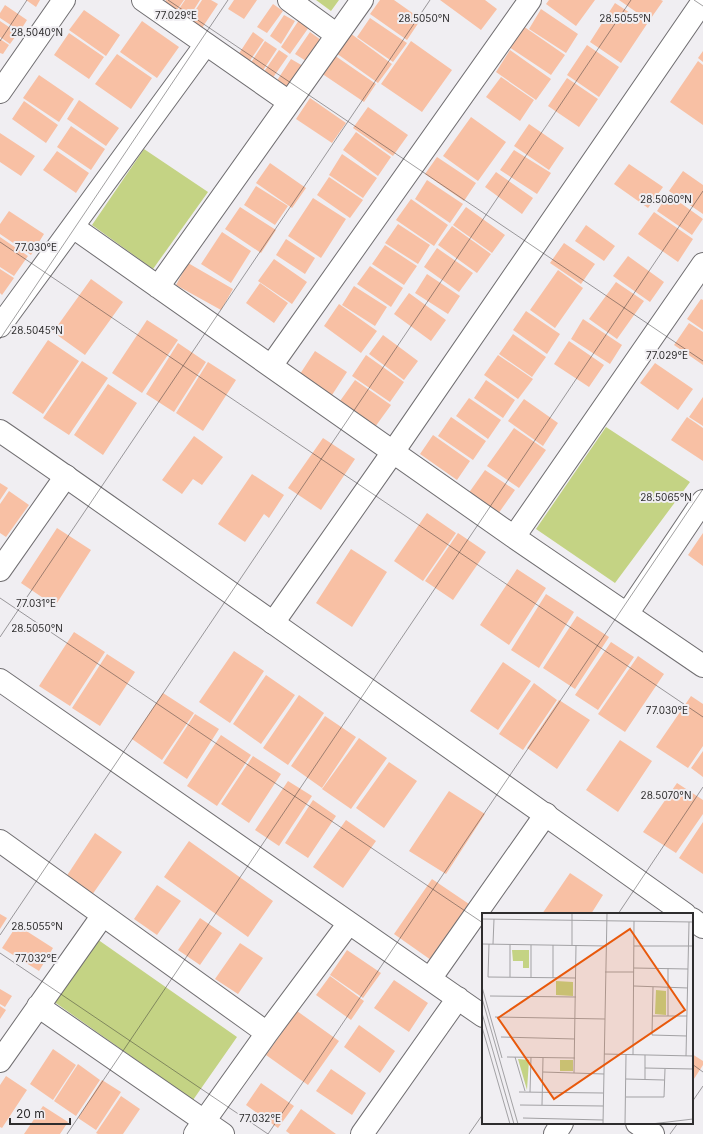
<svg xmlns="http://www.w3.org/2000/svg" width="703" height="1134" font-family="Inter,sans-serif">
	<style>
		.green { fill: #c4d384 }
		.building { fill: #f8c0a4 }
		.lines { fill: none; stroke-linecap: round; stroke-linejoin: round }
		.street-casing { stroke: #706e71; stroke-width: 24 }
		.secondary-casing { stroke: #706e71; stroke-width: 24 }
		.street { stroke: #fff; stroke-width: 22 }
		.secondary { stroke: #fff; stroke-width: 22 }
		.ticks { fill: none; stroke: #2e2d2e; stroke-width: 1; stroke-opacity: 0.45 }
		.inset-road { fill: none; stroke: #a2a1a4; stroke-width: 1 }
		.view { fill: #e8590c; fill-opacity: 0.15; stroke: #e8590c; stroke-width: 2 }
		.inset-edge { fill: none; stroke: #2e2d2e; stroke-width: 2 }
		.ticks-label { font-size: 10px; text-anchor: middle; fill: #2e2d2e; stroke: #f0eef2; stroke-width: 4; stroke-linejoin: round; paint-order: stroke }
	</style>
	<rect width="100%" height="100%" fill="#f0eef2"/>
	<path class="green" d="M316 0H339L331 11Z
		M144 149 208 192 153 269 92 225Z
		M606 427 690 482 615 583 536 529Z
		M97 939 237 1037 193 1100 53 1001Z"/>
	<path class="building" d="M26 0H40L36 7Z
		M166 0H184L177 10 165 2Z
		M185 0H200L188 19 177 12Z
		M202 0H211L218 4 202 28 189 20Z
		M234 0H257L244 19 228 9Z
		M380 0H394L421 19 407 40 370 14Z
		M440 0H485L497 9 481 30Z
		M549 0H595L576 26 546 4Z
		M619 0H661L663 1 649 21Z
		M615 3 647 24 621 63 590 42Z
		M273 4 283 11 267 33 257 27Z
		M5 5 27 20 20 31 0 18V13Z
		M541 9 578 34 566 53 529 29Z
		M84 10 120 35 106 56 69 30Z
		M284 15 295 21 281 44 270 36Z
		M370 18 407 43 393 62 357 37Z
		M299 20 309 27 290 54 281 47Z
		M0 21 18 33 10 44 0 37Z
		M142 21 179 47 157 78 120 52Z
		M523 26 565 55 551 75 509 47Z
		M253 32 264 40 249 62 238 55Z
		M310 32 321 40 306 61 295 54Z
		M69 33 104 57 89 79 54 55Z
		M350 33 392 64 378 83 336 53Z
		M0 39 9 45 3 54 0 53Z
		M265 41 277 49 262 72 250 64Z
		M411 41 452 70 422 112 381 84Z
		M587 45 619 67 599 97 567 75Z
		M279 50 288 56 272 79 263 73Z
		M510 50 551 79 536 100 496 72Z
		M703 51V62L698 58Z
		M117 54 152 78 131 109 95 84Z
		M334 55 376 84 364 102 321 73Z
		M291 59 303 66 287 89 276 82Z
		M698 61 703 65V125L670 102Z
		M39 75 74 99 59 122 23 98Z
		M501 77 534 100 520 121 486 97Z
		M567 78 598 99 579 127 548 106Z
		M310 98 346 123 332 143 296 119Z
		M79 100 119 128 106 146 67 119Z
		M24 101 58 125 46 143 12 119Z
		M368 107 408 135 393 156 353 128Z
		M471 117 506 142 478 181 443 156Z
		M529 124 564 148 549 170 514 146Z
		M71 126 105 149 91 170 57 147Z
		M356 132 391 157 378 176 343 150Z
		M0 133 35 156 21 176 0 162Z
		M514 150 551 173 537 194 500 170Z
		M57 151 89 173 76 193 43 170Z
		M342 154 377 178 363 198 329 175Z
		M437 157 476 183 464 201 425 174Z
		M270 163 306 188 292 208 256 183Z
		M629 164 663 187 648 208 614 184Z
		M683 171 703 185V214L669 191Z
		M496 172 533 198 522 214 485 187Z
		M329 177 363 200 350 218 317 195Z
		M427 180 463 204 450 223 415 199Z
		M256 186 288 206 275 225 244 205Z
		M668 194 703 219 692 235 657 211Z
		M313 198 346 219 321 258 288 236Z
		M411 199 448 225 434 246 396 220Z
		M240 207 276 230 261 253 225 229Z
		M466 207 505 235 492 253 453 225Z
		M9 211 44 234 31 255 0 234V224Z
		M654 212 693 239 678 262 638 234Z
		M398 224 430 245 418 264 385 243Z
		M586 225 615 246 604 261 575 241Z
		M452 226 491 254 477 273 438 245Z
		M222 232 251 251 231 283 201 264Z
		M0 237 28 256 14 276 0 267Z
		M286 239 315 258 305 274 276 255Z
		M564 243 595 264 581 284 550 263Z
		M385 245 417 266 404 285 372 264Z
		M437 248 473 273 459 292 424 267Z
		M628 256 664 282 650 302 613 276Z
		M274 259 307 282 292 304 258 281Z
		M188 263 233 289 221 310 176 285Z
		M370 266 403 288 391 307 357 284Z
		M0 269 14 278 2 295 0 293Z
		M558 270 583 288 555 328 530 310Z
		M427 274 460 296 448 314 415 293Z
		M91 279 123 302 85 355 53 332Z
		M616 282 644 301 617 339 589 319Z
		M260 283 288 303 274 323 246 303Z
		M354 286 387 307 375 326 342 305Z
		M409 293 446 320 431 341 394 314Z
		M701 299 703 300V330L687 319Z
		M339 304 377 331 361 353 324 326Z
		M526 311 560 334 547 354 513 330Z
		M583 319 622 345 610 364 571 339Z
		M147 320 178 340 142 393 112 373Z
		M689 323 703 332V365L674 345Z
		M513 334 546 357 532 377 499 354Z
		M383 335 418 361 404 380 369 354Z
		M48 340 79 361 43 414 12 393Z
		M569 341 604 365 589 387 554 364Z
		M178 343 206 362 174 412 146 394Z
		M315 351 347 372 332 395 300 374Z
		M366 355 404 382 390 402 352 376Z
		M498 355 533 379 518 399 484 375Z
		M82 361 108 378 69 435 43 418Z
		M208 362 236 380 203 431 176 413Z
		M655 363 693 389 678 410 640 383Z
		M355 380 391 405 375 427 340 401Z
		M486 380 515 400 503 418 474 398Z
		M108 384 137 403 103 455 74 435Z
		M703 397V426L689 417Z
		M469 398 501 420 488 439 456 416Z
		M524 399 558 423 543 446 508 421Z
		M451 417 486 441 473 460 438 436Z
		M687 417 703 428V461L671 440Z
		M514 428 546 450 519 488 487 466Z
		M433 435 470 461 457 480 420 454Z
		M194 436 223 457 202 485 193 479 182 494 162 480Z
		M323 438 355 459 321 510 288 488Z
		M485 470 515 490 498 514 468 494Z
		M252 474 284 495 269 518 264 514 245 542 218 524Z
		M0 483 8 488 0 500Z
		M9 491 29 505 6 537 0 533V504Z
		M427 513 456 533 423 581 394 561Z
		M57 528 91 550 55 606 21 583Z
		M458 533 486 552 453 600 425 581Z
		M703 533V566L688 555Z
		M351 549 387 572 352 627 316 603Z
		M517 569 546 588 509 645 480 625Z
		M546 594 574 612 539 668 511 650Z
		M577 616 609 637 575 689 543 668Z
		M74 632 105 652 70 706 39 686Z
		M611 642 634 657 598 710 575 695Z
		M234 651 264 671 230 723 199 702Z
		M107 654 135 672 100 726 72 708Z
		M638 656 664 674 625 732 598 714Z
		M503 662 531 681 498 730 470 711Z
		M266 675 295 695 261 744 233 724Z
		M534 683 557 700 523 750 499 734Z
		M163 693 194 713 162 760 132 739Z
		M299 695 324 713 288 765 263 748Z
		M691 696 703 704V746L688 768 656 747Z
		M559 700 590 720 557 769 527 748Z
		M195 714 219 729 187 779 163 763Z
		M325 716 356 737 322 788 291 766Z
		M221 735 251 755 217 806 187 786Z
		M359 738 387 758 351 809 322 789Z
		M620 740 652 761 618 812 586 790Z
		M703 751V777L691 768Z
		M253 756 281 774 249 823 221 804Z
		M389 762 417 781 384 828 356 808Z
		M288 781 312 796 279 846 255 830Z
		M677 783 703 800V814L676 853 643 832Z
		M449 791 485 814 446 874 409 851Z
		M313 800 336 816 308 858 285 843Z
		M346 820 376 841 343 888 313 867Z
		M703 822V874L679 858Z
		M95 833 122 852 92 895 66 877Z
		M189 841 273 901 248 937 164 877Z
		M570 873 603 895 591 914H542Z
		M432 879 469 904 431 960 394 934Z
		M157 885 181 901 157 935 134 919Z
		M0 914 7 918 0 929Z
		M200 918 222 933 200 965 178 950Z
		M17 925 53 948 39 971 2 948Z
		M240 943 263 958 238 994 215 979Z
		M347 950 381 973 363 998 330 975Z
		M330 976 364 1001 351 1020 316 995Z
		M394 980 428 1003 409 1032 374 1008Z
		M0 989 12 996 5 1007 0 1004Z
		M0 1006 6 1010 0 1019Z
		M297 1011 339 1041 308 1085 266 1055Z
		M359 1025 395 1051 380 1073 344 1047Z
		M53 1049 76 1065 53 1100 30 1084Z
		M692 1054 703 1061V1065L692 1082Z
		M78 1064 100 1080 76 1116 54 1101Z
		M331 1069 366 1093 352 1115 316 1091Z
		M6 1076 27 1090 2 1128 0 1127V1085Z
		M102 1080 121 1092 96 1130 78 1118Z
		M261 1083 294 1106 278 1128 246 1105Z
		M121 1096 140 1109 123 1134H98L96 1133Z
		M43 1106 68 1122 60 1134H24Z
		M301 1109 336 1134H290L286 1131Z"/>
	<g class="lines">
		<defs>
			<path id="street" d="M143 0 289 102
				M289 0 337 35
				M0 92 64 0
				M73 227 514 537 703 666
				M158 287 362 0
				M0 326 206 44
				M271 366 530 0
				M514 537 703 264
				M0 570 66 476
				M627 614 703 501
				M273 623 393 452 703 1
				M0 680 483 1016
				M0 841 267 1033
				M430 979 546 814
				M38 1006 223 1134
				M0 1061 103 915
				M637 1123 653 1134
				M195 1134 267 1033 349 923
				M362 1134 458 998
				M555 1134 562 1123"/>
			<path id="secondary" d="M0 431C91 493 181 558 272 622 410 720 548 816 685 914
				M692 919 703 927"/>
		</defs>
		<use href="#street" class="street-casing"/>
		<use href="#secondary" class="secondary-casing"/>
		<use href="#street" class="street"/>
		<use href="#secondary" class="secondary"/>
	</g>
	<path class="ticks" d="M168 0 703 361M694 0 703 6M0 41 27 0M0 242 703 717M0 339 228 0M0 598 483 923M0 637 430 0M618 914 703 787M0 935 631 0M0 953 268 1134M692 1064 703 1072M692 1102 703 1086M67 1134 703 191M268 1134 703 489M469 1134 483 1114M670 1134 678 1123"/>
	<g transform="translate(482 913)">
		<rect width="211" height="211" fill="#f0eef2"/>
		<path d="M30 37H47V55H41V48H31ZM74 68 91 69V83L74 82ZM174 77 184 78V102L173 101ZM36 146 47 147 45 177ZM78 147H91V158H78Z" fill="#c4d384"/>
		<path class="inset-road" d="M0 6 211 9M0 31 124 33M7 31 6 64 94 65M11 31 12 6M90 32V0M152 33H211M152 55 206 56M123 59H152M28 64V32M49 65V32M71 65V32M152 73 206 75M0 74 20 145M171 74 170 122 205 123M8 83 94 84M0 85 36 211M0 100 32 211M170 103H205M186 103V55M13 104 123 106M0 114 28 211M19 124 93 126M122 141 211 143M151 142 152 8M204 143 207 9M25 144 93 145M33 144 43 178M163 155 211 156M61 159 122 161M92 160 94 32M144 166 182 167M163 166V142M37 179 121 180M48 179 49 144M144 184H182L183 156M38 192 121 193M60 192 61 145M41 205 121 207M121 211 125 0M143 211 144 142M169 211 211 206"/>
		<path class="view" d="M148 16 203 97 72 186 16 105Z"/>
		<rect width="211" height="211" class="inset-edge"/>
	</g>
	<g class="ticks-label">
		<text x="176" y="19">77.029°E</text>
		<text x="424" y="22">28.5050°N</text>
		<text x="625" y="22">28.5055°N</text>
		<text x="37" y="36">28.5040°N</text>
		<text x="666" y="203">28.5060°N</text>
		<text x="36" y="251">77.030°E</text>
		<text x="37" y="334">28.5045°N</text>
		<text x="667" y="359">77.029°E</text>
		<text x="666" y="501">28.5065°N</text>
		<text x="36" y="607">77.031°E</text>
		<text x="37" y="632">28.5050°N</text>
		<text x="667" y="714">77.030°E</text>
		<text x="666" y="799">28.5070°N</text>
		<text x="37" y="930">28.5055°N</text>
		<text x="36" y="962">77.032°E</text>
		<text x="260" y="1122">77.032°E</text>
	</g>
	<path d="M10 1118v6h60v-6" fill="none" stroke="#2e2d2e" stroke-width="2"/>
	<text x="16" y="1118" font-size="12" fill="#2e2d2e" stroke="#f0eef2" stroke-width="3" paint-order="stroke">20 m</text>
</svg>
